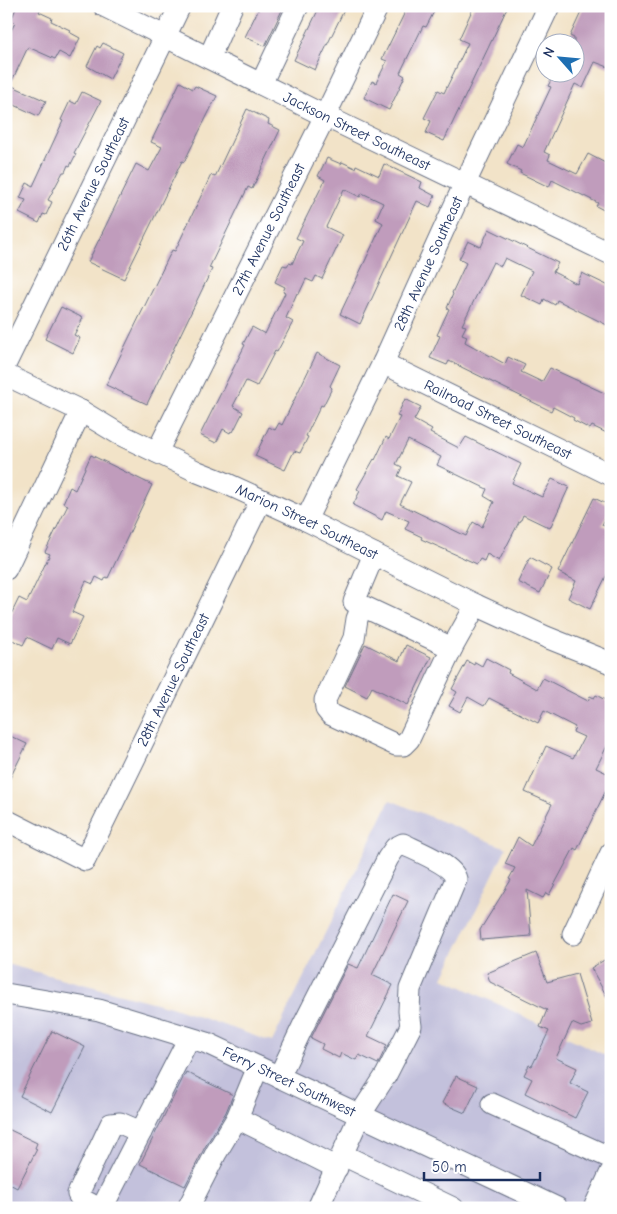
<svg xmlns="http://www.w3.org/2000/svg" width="617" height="1214" font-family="'Comic Neue',sans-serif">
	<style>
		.industrial { fill: #c3c1dc }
		.building { fill: #c09cbc; fill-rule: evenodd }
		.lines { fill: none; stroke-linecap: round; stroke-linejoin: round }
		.minor-casing { stroke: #666e83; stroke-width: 23 }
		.minor { stroke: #fff; stroke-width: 21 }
		.labels { text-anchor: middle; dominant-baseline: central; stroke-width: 4.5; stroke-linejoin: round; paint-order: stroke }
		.street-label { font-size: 15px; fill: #1b2f5e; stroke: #fff }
	</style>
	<rect width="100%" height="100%" fill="#fff"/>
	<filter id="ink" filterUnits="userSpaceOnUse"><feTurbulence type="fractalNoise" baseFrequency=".02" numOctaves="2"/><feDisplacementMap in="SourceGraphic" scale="10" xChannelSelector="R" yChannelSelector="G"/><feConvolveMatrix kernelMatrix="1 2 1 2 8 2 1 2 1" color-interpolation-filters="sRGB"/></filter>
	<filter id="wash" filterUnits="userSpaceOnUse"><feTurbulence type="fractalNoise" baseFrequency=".0096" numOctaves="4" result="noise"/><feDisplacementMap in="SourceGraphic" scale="20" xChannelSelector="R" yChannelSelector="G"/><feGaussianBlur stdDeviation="1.12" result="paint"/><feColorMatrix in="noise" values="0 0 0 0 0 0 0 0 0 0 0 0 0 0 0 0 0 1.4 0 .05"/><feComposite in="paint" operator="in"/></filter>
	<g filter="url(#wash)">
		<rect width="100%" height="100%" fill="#f2e3c8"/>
		<path class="industrial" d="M390 800 506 848 443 978 611 1058V1208H6V964L171 1007 272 1042Z"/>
		<g id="blocks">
			<path class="building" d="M17 6H42L39 12 52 18 51 21 70 30 69 32 80 38 70 58 59 52 55 59 28 47 10 85 46 101 38 116 6 101V40L15 23 11 20Z
				M260 6H284L265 46 245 37Z
				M320 6H346L315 70 294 60Z
				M408 6H437L426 27 423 26 400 73 405 76 389 110 364 98 372 81 376 83 387 61 382 59Z
				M474 6H508L444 141 426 133 431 121 424 118 438 90 444 93 468 43 459 39Z
				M584 6H611V68L595 62 583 88 575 84 544 152 550 155 548 160 577 174 588 154 611 166V214L596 206 598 203 552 180 549 187 520 173 521 171 507 164 517 144 523 147 551 87 548 86 554 74 551 72H574V38L570 36Z
				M103 43 123 53 110 79 87 66 97 46 100 48Z
				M180 82 193 89 195 86 217 96 184 162 182 161 124 279 88 262 136 164 149 171 162 147 151 142Z
				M82 92 101 101 74 153 76 154 70 166 68 165 65 172H63L48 200 52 202 46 215 43 214 39 223 19 213 26 200 20 198 27 183 33 186 63 121 61 120 70 101 76 104Z
				M247 109 269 120 268 124 280 130 252 189 248 187 209 268 212 269 147 404 106 385 172 250 175 251 211 175 215 177Z
				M327 158 341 164 342 162 355 168 356 165 379 176 384 164 422 182 420 188 435 196 430 207 417 201 360 324 340 314 383 223 376 219 383 203 362 193 360 197 344 189 326 227 343 235 322 279 316 276 313 282 306 279 299 294 297 293 286 318 293 322 277 352 275 351 257 386 246 381 233 406 243 412 233 432 231 431 230 433 223 429 216 443 200 435 245 345 243 344 252 327 265 334 285 293 283 292 285 287 275 282 283 265 287 266 289 263 292 264 303 241 296 238 325 180 318 176Z
				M489 229 558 263 553 272 577 284 582 273 611 287V327L557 300 555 305 544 299 542 305 521 295 532 271 505 258 501 266 493 262 462 325 466 326 462 334 467 336 465 342 505 364 508 357 525 365 521 372 542 382 550 368 611 396V435L592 426 590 429 573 420 574 418 553 407 551 411 449 361 447 365 430 358 440 336 437 335 449 309 447 308 453 294 452 293 466 263 459 259 468 241 481 247Z
				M61 307 83 318 74 335 80 338 73 353 45 339Z
				M317 353 340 365 330 386 332 388 323 406 321 405 306 436 308 437 300 453 294 451 285 470 255 456 269 427 275 430 279 423 282 425Z
				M405 399 421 407 414 420 432 430 430 433 459 448 466 437 521 464 512 483 542 497 552 479 569 487 550 528 523 515 521 520H520L499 561 487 554 484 561 480 559 477 564 421 539 422 537 405 529 409 521 386 511 382 520 353 505 360 491 357 489 374 459 375 460 386 437 389 439 400 417 397 416ZM408 440 441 457 437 465 487 489 484 496 494 502 482 527 473 522 466 536 400 504 411 482 398 476 402 467 396 464Z
				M91 455 152 485 108 578 106 577 104 581 96 577 93 584 86 581 72 612 83 617 70 644 57 638 52 649 27 637 23 645 6 637V625L19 598 27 602 50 554 45 552 68 505 63 503 70 487 75 490Z
				M594 498 611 506 602 525 611 529V566L590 609 568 598 576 581 558 572Z
				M530 557 552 569 540 593 518 582Z
				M365 644 399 661 406 645 431 657 408 705 372 687 367 697 345 686Z
				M486 658 509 670 508 673 537 689 543 678 588 701 590 696 594 698 596 695 611 703V738L596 768 611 775V780L577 850 574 848 549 895 546 893 543 898 527 890 531 936 481 940 480 930 511 880 509 879 515 868 505 864 518 837 531 846 552 804 525 792 546 746 573 758 584 737 573 732 575 727 544 711 538 723 489 698 484 706 468 697 460 712 449 706 457 692 452 689 467 661 474 665 475 662 482 666Z
				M6 734 27 744 6 786Z
				M393 894 408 901 372 975 393 985 368 1036 387 1045 378 1064 359 1055 356 1060 341 1053 339 1058 321 1049 323 1044 311 1038 348 964 358 968Z
				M536 953 547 982 577 974 592 1024 581 1027 572 1023 556 1058 577 1068 570 1083 588 1092 575 1118 525 1093 532 1079 524 1075 529 1065 532 1066 549 1031 540 1027 547 1010 490 982 487 973Z
				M611 956V1004L591 968Z
				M52 1031 85 1047 52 1112 20 1096Z
				M186 1072 233 1095 226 1112 205 1147 185 1186 140 1164Z
				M456 1076 478 1086 465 1113 442 1103Z
				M6 1128 37 1143 35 1148 37 1149 17 1188 6 1182Z"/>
		</g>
	</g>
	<g filter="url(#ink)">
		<use href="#blocks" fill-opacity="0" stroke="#666e83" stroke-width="1"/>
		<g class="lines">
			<defs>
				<g id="minor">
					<path id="s1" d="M104 6 325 116 611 254"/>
					<path d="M209 58 232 6"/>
					<path d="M261 84 298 6"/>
					<path id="s2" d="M6 363 180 6"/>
					<path id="s3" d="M383 363 611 475"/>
					<path id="s4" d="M6 375 81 411 119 434 198 472 223 482 306 520 476 605 546 637 611 663"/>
					<path id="s5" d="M157 452 325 116 378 6"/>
					<path id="s6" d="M306 520 383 363 458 198 549 6"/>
					<path d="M374 554 354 602 452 648 476 605"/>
					<path d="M6 569 81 411"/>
					<path d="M362 606 357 619 354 638 325 700 326 709 330 714 396 745H403L409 739 452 648"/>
					<path id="s7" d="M6 820 85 860 261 500"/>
					<path d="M573 934 611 853"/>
					<path id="s8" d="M6 994 99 1010 207 1043 557 1208"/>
					<path d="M258 1067 237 1118 337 1168"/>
					<path d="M279 1077 303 1026 388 858 395 848 403 844C417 851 453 865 456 879L410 989 409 1011 411 1026 386 1075 360 1115 318 1208"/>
					<path d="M492 1104 611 1158"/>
					<path d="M343 1155 453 1208"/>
					<path d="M98 1208 81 1199 78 1194 111 1124 120 1123 141 1132"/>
					<path d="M102 1208 189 1038"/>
					<path d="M188 1208 216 1153 237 1118"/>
					<path d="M594 1208 611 1172"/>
				</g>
			</defs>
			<use href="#minor" class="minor-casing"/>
			<use href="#minor" class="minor"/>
		</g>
	</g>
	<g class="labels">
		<g class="street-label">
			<text stroke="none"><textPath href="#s1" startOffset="282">Jackson Street Southeast</textPath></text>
			<text stroke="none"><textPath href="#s2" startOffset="199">26th Avenue Southeast</textPath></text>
			<text stroke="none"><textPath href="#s5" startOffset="249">27th Avenue Southeast</textPath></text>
			<text stroke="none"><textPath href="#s6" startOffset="284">28th Avenue Southeast</textPath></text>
			<text stroke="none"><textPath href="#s3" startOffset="128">Railroad Street Southeast</textPath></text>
			<text stroke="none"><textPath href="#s4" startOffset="335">Marion Street Southeast</textPath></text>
			<text stroke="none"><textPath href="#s7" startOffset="289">28th Avenue Southeast</textPath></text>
			<text stroke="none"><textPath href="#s8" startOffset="298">Ferry Street Southwest</textPath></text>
		</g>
	</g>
	<rect width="617" height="1214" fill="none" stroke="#fff" stroke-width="25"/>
	<g transform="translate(560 58) rotate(297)"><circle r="24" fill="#ffffff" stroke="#a4acbf"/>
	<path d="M0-4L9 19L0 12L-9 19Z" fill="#1f6fb2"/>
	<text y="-8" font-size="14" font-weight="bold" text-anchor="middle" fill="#1b2f5e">N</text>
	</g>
	<path d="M424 1172v8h116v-8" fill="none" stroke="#1b2f5e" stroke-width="2.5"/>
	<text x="432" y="1172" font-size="15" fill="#1b2f5e" stroke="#ffffff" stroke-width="4" paint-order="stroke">50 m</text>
</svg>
